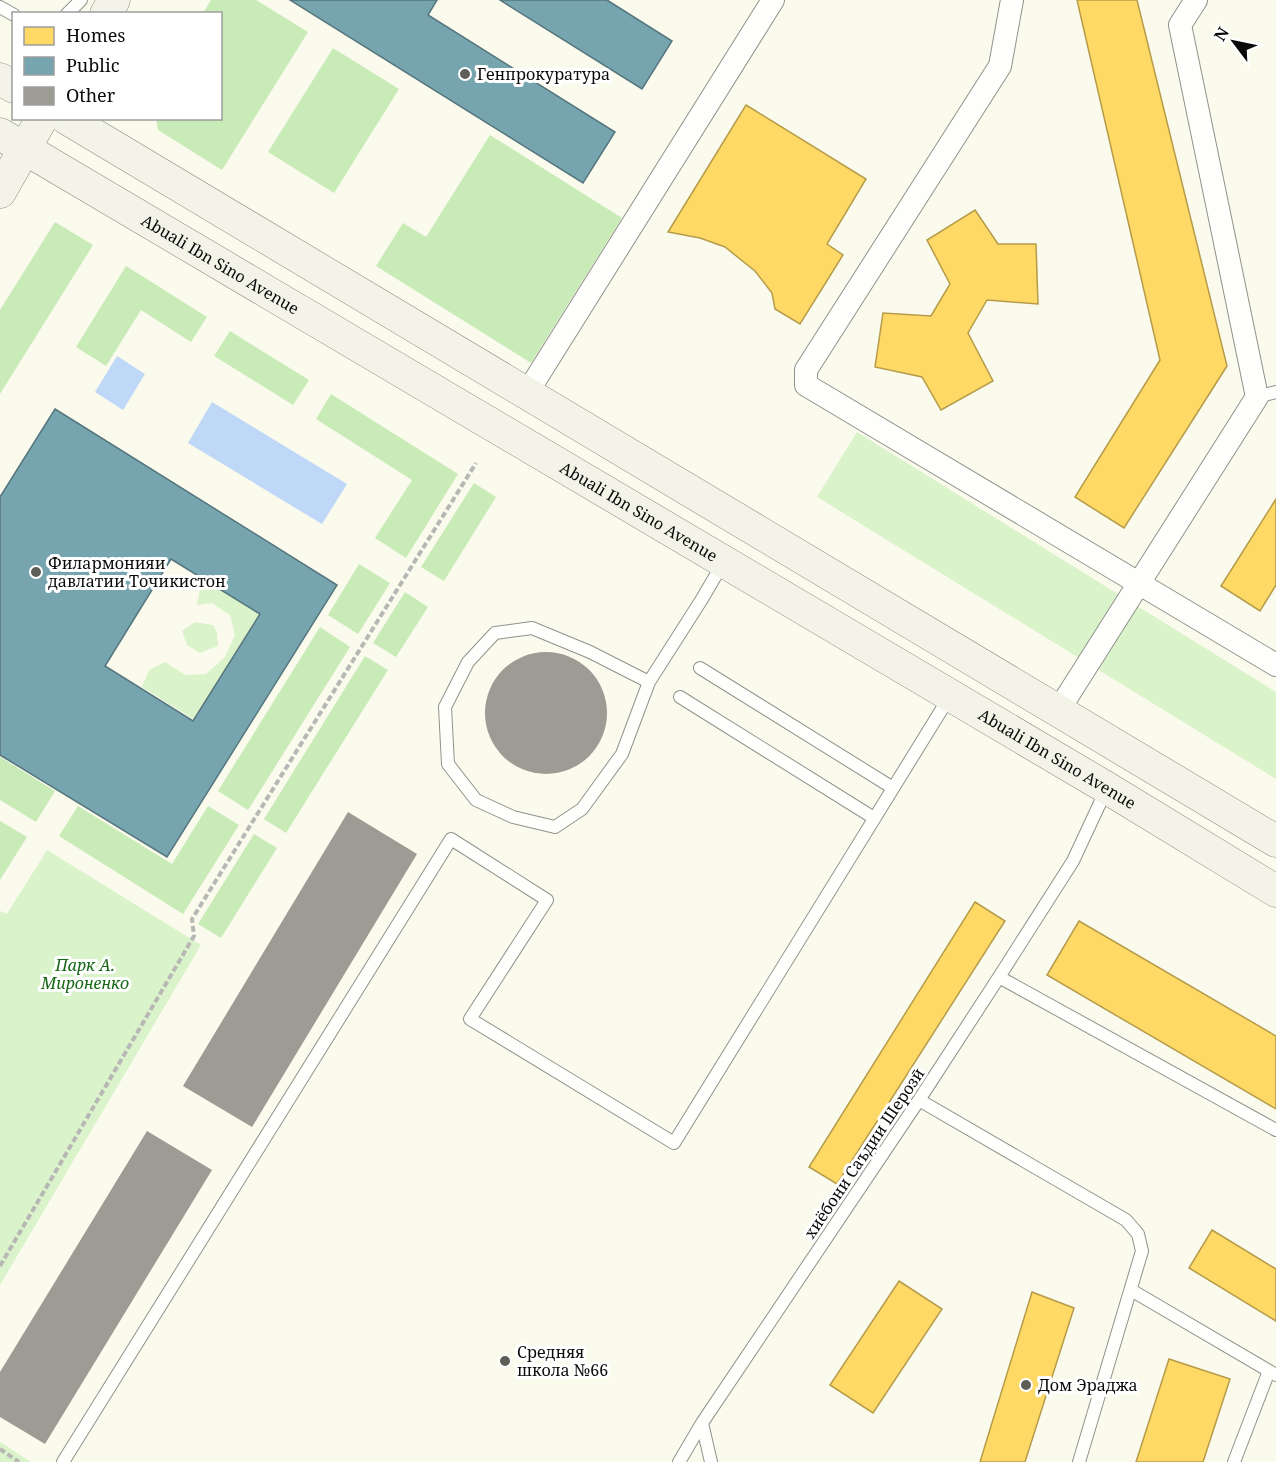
<svg xmlns="http://www.w3.org/2000/svg" width="1276" height="1462" font-family="'Noto Serif',serif">
	<style>
		.green { fill: #dbf3ca }
		.forest { fill: #c8ebb7 }
		.water { fill: #bfd8f8 }
		.homes { fill: #ffd966; stroke: #b69b4a; stroke-width: 1.5 }
		.public { fill: #76a5af; stroke: #56767e; stroke-width: 1.5; fill-rule: evenodd }
		.building { fill: #9c9b94 }
		.lines { fill: none; stroke-linecap: round; stroke-linejoin: round }
		.lane-casing { stroke: #92928c; stroke-width: 14 }
		.street-casing { stroke: #92928c; stroke-width: 24 }
		.secondary-casing { stroke: #898983; stroke-width: 33 }
		.path { stroke: #b7b7b5; stroke-width: 4; stroke-dasharray: 6 3; stroke-linecap: butt }
		.lane { stroke: #fefefc; stroke-width: 12 }
		.street { stroke: #fefefc; stroke-width: 22 }
		.secondary { stroke: #f3f4e7; stroke-width: 32 }
		.poi-dot { fill: #5e5e59; stroke: #fff; stroke-width: 2 }
		.labels { text-anchor: middle; dominant-baseline: central; stroke-width: 6; stroke-linejoin: round; paint-order: stroke }
		.poi-label { font-size: 16px; fill: #0a0a0a; stroke: #fff; text-anchor: start }
		.street-label { font-size: 16px; fill: #0a0a0a; stroke: #fff }
		.park-label { font-size: 16px; font-style: italic; fill: #156715; stroke: #fff }
	</style>
	<rect width="100%" height="100%" fill="#fafaed"/>
	<path class="green" d="M857 432 1276 692V779L817 497Z
		M209 580 262 613 195 720 142 687 149 670 165 662 185 675 206 674 225 657 235 635 230 615 212 603 197 605 200 589Z
		M195 622 213 625 217 632 218 646 200 653 187 645 182 631Z
		M47 850 201 945 0 1285V911L7 914Z
		M0 1442 31 1462H0Z"/>
	<path class="forest" d="M211 0H256L308 32 222 170 158 130 156 119 220 118V14L203 13Z
		M333 48 399 89 334 193 268 152Z
		M490 135 622 218 531 363 376 266 403 223 426 237Z
		M55 222 93 245 0 394V310Z
		M126 266 207 317 191 342 141 310 106 366 76 347Z
		M230 331 309 380 293 405 214 356Z
		M331 394 458 474 406 558 375 538 412 480 316 419Z
		M474 483 496 497 444 581 421 567Z
		M359 564 390 583 358 634 328 615Z
		M405 592 428 607 396 657 373 643Z
		M320 627 350 647 248 810 218 791Z
		M365 656 388 670 286 833 264 819Z
		M0 757 55 791 36 822 0 800Z
		M78 806 172 864 208 806 239 825 183 914 59 836Z
		M0 821 27 837 0 880Z
		M254 834 277 848 221 938 198 924Z"/>
	<path class="water" d="M117 356 145 374 123 410 95 392Z
		M212 402 347 484 322 524 188 443Z"/>
	<path class="homes" d="M1077 0H1137L1227 366 1124 528 1075 497 1160 360Z
		M746 105 866 179 827 244 843 255 800 324 775 309 772 293 755 271 725 247 700 238 668 232Z
		M975 210 998 244H1036L1038 304 987 300 968 333 993 381 941 410 922 377 875 367 883 313 931 316 950 284 927 240Z
		M1276 499V585L1260 611 1221 586Z
		M975 902 1005 921 837 1184 809 1167Z
		M1079 921 1276 1036V1109L1047 975Z
		M1212 1230 1276 1269V1321L1189 1268Z
		M899 1281 942 1309 873 1413 830 1385Z
		M1032 1292 1074 1308 1025 1462H980Z
		M1169 1359 1230 1379 1203 1462H1136Z"/>
	<path class="public" d="M290 0H437L428 15 615 132 583 183Z
		M500 0H607L672 41 642 89Z
		M55 409 337 585 167 857 0 755V497ZM171 559 260 614 193 721 105 666Z"/>
	<path class="building" d="M485 713a61 61 0 1 1 122 0a61 61 0 1 1-122 0Z
		M348 812 417 854 252 1127 183 1086Z
		M147 1131 212 1170 45 1444 0 1417V1372Z"/>
	<g class="lines">
		<defs>
			<path id="lane" d="M0 7 14 15
				M67 14 81 0
				M1257 397 1276 392
				M700 668 893 788
				M649 682 590 652 532 628 495 633 468 662 445 707 448 764 476 800 513 817 555 827 582 809 622 754 649 682 702 599 723 563
				M680 697 874 818
				M999 977 1276 1130
				M919 1100 1126 1220 1138 1234 1142 1251 1079 1462
				M1131 1290 1276 1375
				M702 1423 711 1462
				M63 1462 451 839 547 900 470 1019 674 1143 950 696
				M679 1462 702 1423 919 1100 999 977 1073 861 1107 788
				M1234 1462 1269 1371"/>
			<path id="street" d="M1012 0 1000 66 806 370V385L1276 665
				M527 393 773 0
				M1058 711 1257 397 1180 25 1196 0"/>
			<g id="secondary">
				<path d="M106 14 114 0"/>
				<path d="M0 79 14 87"/>
				<path d="M66 118 1276 841"/>
				<path id="s1" d="M0 134 1107 788 1276 891"/>
				<path d="M0 192 42 118"/>
			</g>
		</defs>
		<use href="#lane" class="lane-casing"/>
		<use href="#street" class="street-casing"/>
		<use href="#secondary" class="secondary-casing"/>
		<path class="path" d="M0 1266 194 936 192 919 476 463
			M0 1449 19 1462"/>
		<use href="#lane" class="lane"/>
		<use href="#street" class="street"/>
		<use href="#secondary" class="secondary"/>
	</g>
	<g class="poi-dot">
		<circle cx="465" cy="74" r="6"/>
		<circle cx="36" cy="572" r="6"/>
		<circle cx="505" cy="1361" r="6"/>
		<circle cx="1026" cy="1385" r="6"/>
	</g>
	<g class="labels">
		<g class="poi-label">
			<text x="477" y="74">Генпрокуратура</text>
			<text x="48" y="563">Филармонияи<tspan x="48" dy="18">давлатии Точикистон</tspan></text>
			<text x="517" y="1352">Средняя<tspan x="517" dy="18">школа №66</tspan></text>
			<text x="1038" y="1385">Дом Эраджа</text>
		</g>
		<g class="street-label">
			<text stroke="none"><textPath href="#s1" startOffset="256">Abuali Ibn Sino Avenue</textPath></text>
			<text stroke="none"><textPath href="#s1" startOffset="742">Abuali Ibn Sino Avenue</textPath></text>
			<text stroke="none"><textPath href="#s1" startOffset="1228">Abuali Ibn Sino Avenue</textPath></text>
			<text transform="translate(864 1153) rotate(-56)">хиёбони Саъдии Шерозӣ</text>
		</g>
		<g class="park-label">
			<text x="85" y="965">Парк А.<tspan x="85" dy="18">Мироненко</tspan></text>
		</g>
	</g>
	<rect x="12" y="12" width="210" height="108" fill="#ffffff" stroke="#9d9d9d" stroke-width="1.5"/>
	<rect x="24" y="27" width="30" height="18" fill="#ffd966" stroke="#9d9d9d" stroke-width="1.5"/>
	<text x="66" y="42" font-size="18" fill="#0a0a0a">Homes</text>
	<rect x="24" y="57" width="30" height="18" fill="#76a5af" stroke="#9d9d9d" stroke-width="1.5"/>
	<text x="66" y="72" font-size="18" fill="#0a0a0a">Public</text>
	<rect x="24" y="87" width="30" height="18" fill="#9c9b94" stroke="#9d9d9d" stroke-width="1.5"/>
	<text x="66" y="102" font-size="18" fill="#0a0a0a">Other</text>
	<g transform="translate(1234 42) rotate(302)" stroke="#ffffff" stroke-width="4.5" paint-order="stroke">
	<path d="M0-4.5L10 22L0 15L-10 22Z" fill="#0a0a0a"/>
	<text y="-9" font-size="16" font-weight="bold" text-anchor="middle" fill="#0a0a0a">N</text>
	</g>
</svg>
